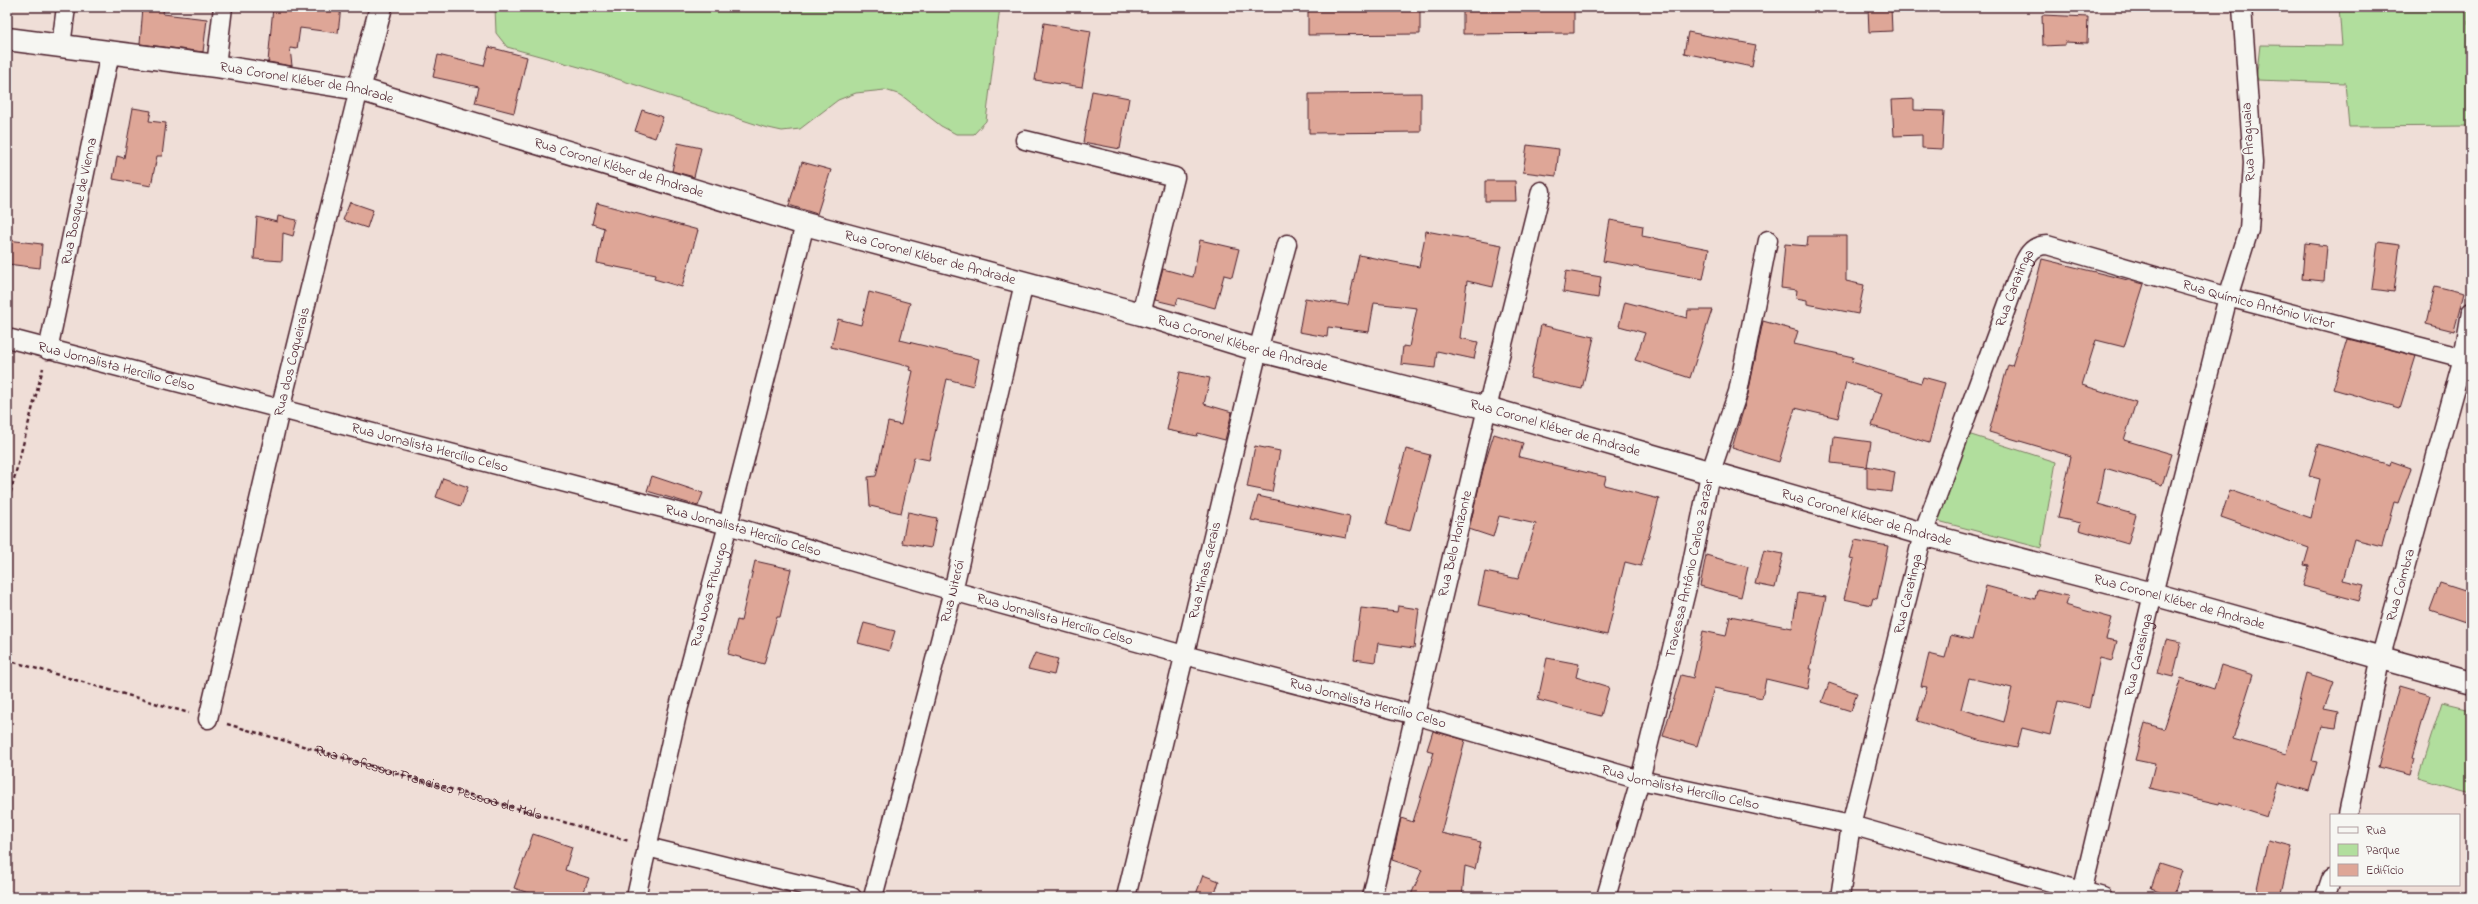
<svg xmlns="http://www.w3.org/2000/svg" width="2478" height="904" font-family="'Indie Flower',sans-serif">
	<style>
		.green { fill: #b1de9d; stroke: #7e7e64 }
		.building { fill: #dea697; stroke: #4a1f2b; fill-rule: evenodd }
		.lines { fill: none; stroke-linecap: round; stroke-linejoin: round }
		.minor-casing { stroke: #4a1f2b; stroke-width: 21 }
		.tertiary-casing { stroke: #4a1f2b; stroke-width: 25 }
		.secondary-casing { stroke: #4a1f2b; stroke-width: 25 }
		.path { stroke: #4a1f2b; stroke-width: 2.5; stroke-dasharray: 4 3; stroke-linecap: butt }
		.minor { stroke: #f6f6f2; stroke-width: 18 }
		.tertiary { stroke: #f6f6f2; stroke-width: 22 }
		.secondary { stroke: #f6f6f2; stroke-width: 22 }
		.labels { text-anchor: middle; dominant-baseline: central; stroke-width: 3; stroke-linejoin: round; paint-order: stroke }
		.street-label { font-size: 14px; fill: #4a1f2b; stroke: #f6f6f2 }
	</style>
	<rect width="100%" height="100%" fill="#efded7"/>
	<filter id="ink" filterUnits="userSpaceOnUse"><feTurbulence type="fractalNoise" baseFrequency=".025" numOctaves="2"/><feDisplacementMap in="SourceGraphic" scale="8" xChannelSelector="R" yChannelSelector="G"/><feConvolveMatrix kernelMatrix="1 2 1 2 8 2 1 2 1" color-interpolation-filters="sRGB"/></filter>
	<g filter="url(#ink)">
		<path class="green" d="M495 7H1000L986 121 974 134H956L941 126 901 95 885 90 856 93 838 100 800 129 782 131 764 127 590 70 507 47 496 33Z
			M2339 7H2469L2471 126 2349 127 2345 83 2256 80 2260 45 2342 46Z
			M1968 434 2056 462 2041 548 1938 521Z
			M2442 702 2471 709V793L2418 778Z"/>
		<path class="building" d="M143 7H164L163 14 207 19 203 52 140 44Z
			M273 7H341L338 33 300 28 297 49 290 48 292 66 268 62Z
			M1308 7H1420V34L1308 35Z
			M1463 7H1574V33L1463 34Z
			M1868 7H1891L1892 31 1869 32Z
			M2042 15 2088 17 2087 43 2065 42V45L2043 46Z
			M1044 23 1091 31 1082 87 1035 80Z
			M1688 32 1756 45 1752 67 1684 53Z
			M489 47 527 57 514 113 475 103 479 87 433 77 438 55 484 66Z
			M1092 91 1129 98 1120 149 1083 142Z
			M1421 93V132L1309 133V94Z
			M1914 99V110L1944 111 1942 149 1922 148V135L1894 136 1892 100Z
			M133 108 151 111 149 121 166 123 162 156H157L151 186 113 179 117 156 124 158Z
			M642 110 663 117 655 138 635 131Z
			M678 143 701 148 694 177 672 171Z
			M1527 145 1559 149 1556 176 1523 172Z
			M802 162 831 170 817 214 789 205Z
			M1485 181H1515L1516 201H1485Z
			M350 202 373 210 367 228 343 220Z
			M597 203 698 230 682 287 654 279 655 275 597 263 604 228 592 224Z
			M278 216 297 220 293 236 283 233 282 261 254 259 257 217 277 222Z
			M1610 220 1643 226 1642 236 1709 249 1703 279 1603 261Z
			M1426 231 1502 245 1493 287 1467 281 1460 338 1478 342 1474 359 1437 351 1435 368 1401 364 1403 346 1409 347 1417 308 1374 303 1369 332 1328 327 1327 337 1299 332 1305 298 1348 305 1359 255 1419 267Z
			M1808 236H1846V281L1864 285 1858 314 1807 304V300L1796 298 1797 290 1781 288 1785 244 1807 246Z
			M7 240 42 244 40 268 7 264Z
			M1200 240 1239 249 1232 277 1224 275 1215 308 1178 298 1176 305 1155 300 1163 269 1193 277Z
			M2378 242 2400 245 2394 292 2372 289Z
			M2305 243 2327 246 2324 281 2302 279Z
			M2042 259 2144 284 2124 347 2096 340 2082 385 2136 402 2124 440 2172 454 2162 485 2105 468 2098 504 2136 515 2128 544 2079 530 2081 523 2058 518 2071 456 1989 432 2008 365 2012 366 2027 318Z
			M1566 271 1601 277 1598 298 1563 292Z
			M2435 286 2464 293 2454 331 2426 324Z
			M869 292 910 303 900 340 979 359 973 386 947 379 929 460 914 457 901 513 870 506 868 477 876 476 888 422 901 425 913 371 910 370 911 367 831 347 838 319 861 325Z
			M1625 302 1687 318 1688 310H1712L1690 378 1635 360 1645 333 1619 326Z
			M1763 321 1798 331 1794 344 1853 357 1852 362 1921 383 1923 377 1945 383 1929 443 1872 426 1882 393 1846 382 1838 418 1795 408 1779 462 1732 448 1748 394Z
			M1541 325 1594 337 1582 389 1530 378Z
			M2348 339 2416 356 2400 408 2333 389Z
			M1180 372 1210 378 1204 404 1232 412 1225 440 1198 433 1197 436 1167 430Z
			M1494 434 1523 443 1519 457 1606 477 1604 485 1659 499 1641 566 1625 562 1607 635 1478 605 1485 572 1518 579 1536 524 1499 516 1493 537 1469 529 1484 466Z
			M1834 437 1871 442 1867 467 1831 463Z
			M2318 444 2390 465 2391 461 2411 468 2398 503 2394 502 2382 546 2354 539 2343 580 2364 585 2359 601 2303 586 2309 566 2304 565 2309 548 2221 517 2230 490 2311 518 2320 479 2309 476Z
			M1255 446 1280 451 1272 492 1247 487Z
			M1406 449 1430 455 1410 531 1386 525Z
			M1867 466 1895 472 1892 492 1867 489Z
			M652 476 703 493 698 506 647 491Z
			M443 478 468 487 461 506 436 497Z
			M1258 496 1350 517 1346 538 1251 520Z
			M908 512 937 518 931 548 902 543Z
			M1855 540 1888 546 1877 599 1873 598 1871 605 1844 599 1854 559 1850 558Z
			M1764 550 1783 554 1775 588 1755 584Z
			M1706 555 1748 567 1741 597 1700 586Z
			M755 561 791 569 780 617H777L764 664 728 654 737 620 741 621Z
			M2440 583 2471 593V624L2430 610Z
			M1986 586 2035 599 2037 589 2068 596 2065 605 2112 618 2106 639 2117 641 2112 661 2100 658 2089 708 2058 701 2050 735 2022 728 2017 748 1982 741 1917 721 1927 687 1921 686 1929 654 1945 658 1951 635 1972 640ZM1969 678 2012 688 2004 722 1961 709Z
			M1798 593 1826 597 1810 669H1812L1808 689 1766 679 1762 698 1714 688 1697 746 1663 736 1681 675 1693 678 1703 631 1726 636 1730 616 1792 628Z
			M1398 606 1419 609 1414 648 1378 643 1375 662 1354 659 1361 608 1397 612Z
			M864 623 895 631 889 651 858 643Z
			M2166 640 2181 643 2173 677 2157 673Z
			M1035 653 1058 659 1054 675 1028 669Z
			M1547 658 1579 664 1576 677 1609 687 1601 716 1538 700Z
			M2221 665 2253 675 2233 739 2286 754 2306 673 2334 682 2324 709 2339 712 2336 728 2321 726 2312 761 2317 762 2309 791 2278 782 2267 817 2220 802 2219 804 2149 788 2155 764 2135 760 2145 723 2164 729 2181 678 2214 689Z
			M1829 683 1857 693 1851 711 1822 702Z
			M2399 686 2430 695 2412 758 2414 759 2410 775 2378 767Z
			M1433 731 1465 740 1441 833 1481 842 1475 869 1465 866 1462 897H1410L1422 870 1392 860 1401 818 1413 822 1434 752 1427 750Z
			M533 834 572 847 565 870 589 878 582 897H540L514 888Z
			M2268 840 2292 846 2280 897H2255Z
			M2160 863 2182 870 2173 897 2151 889Z
			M1203 875 1219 881 1214 897H1195Z"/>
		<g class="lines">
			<defs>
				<g id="minor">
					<path d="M61 46 66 7"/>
					<path d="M216 66 223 7"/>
					<path d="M1025 140 1175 177 1141 314"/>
					<path id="s2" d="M7 338 728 525 953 591 1184 655 1415 715 1640 780 1851 825 2103 897"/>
					<path id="s3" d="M48 350 110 53"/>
					<path id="s4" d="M208 719 280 410 359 89"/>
					<path id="s5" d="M2348 815 2381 656 2463 358 2471 312"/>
					<path d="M647 847 852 897"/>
					<path id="s6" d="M636 897 678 710 728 525 805 224"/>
					<path id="s7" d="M873 897 953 591 1024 283"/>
					<path id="s8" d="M1126 897 1258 350 1287 244"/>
					<path id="s9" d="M1372 897 1487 408 1541 191"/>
					<path id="s10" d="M1606 897 1640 780 1687 587 1710 474 1738 392 1768 240"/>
					<path id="s11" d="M1840 897 1851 825 1923 534 2017 279C2024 264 2027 245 2047 245L2228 297 2471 360"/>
					<path id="s12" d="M2081 897 2153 594 2228 297 2249 230 2253 163 2242 7"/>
					<path d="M2325 897 2331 879"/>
				</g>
				<path id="tertiary" d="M359 89 381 7"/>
				<g id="secondary">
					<path id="s13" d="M7 39 216 66 359 89 805 224 1141 314 1258 350 1487 408 1923 534 2153 594 2471 683"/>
				</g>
			</defs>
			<use href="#minor" class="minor-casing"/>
			<use href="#tertiary" class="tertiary-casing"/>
			<use href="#secondary" class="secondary-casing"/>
			<g class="path">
				<path d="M7 506 43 368"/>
				<path d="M7 660 189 713"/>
				<path id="s1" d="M227 724 629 841"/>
			</g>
			<use href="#minor" class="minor"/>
			<use href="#tertiary" class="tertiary"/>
			<use href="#secondary" class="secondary"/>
		</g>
	</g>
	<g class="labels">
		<g class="street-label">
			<text stroke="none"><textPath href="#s13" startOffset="303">Rua Coronel Kléber de Andrade</textPath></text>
			<text transform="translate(2249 142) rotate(-93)">Rua Araguaia</text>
			<text stroke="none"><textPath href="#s13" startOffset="627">Rua Coronel Kléber de Andrade</textPath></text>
			<text stroke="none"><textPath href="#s3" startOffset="152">Rua Bosque de Vienna</textPath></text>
			<text stroke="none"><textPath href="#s13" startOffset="951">Rua Coronel Kléber de Andrade</textPath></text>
			<text stroke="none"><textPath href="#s11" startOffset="635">Rua Caratinga</textPath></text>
			<text stroke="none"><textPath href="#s11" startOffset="913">Rua Químico Antônio Victor</textPath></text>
			<text stroke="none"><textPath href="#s13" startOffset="1275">Rua Coronel Kléber de Andrade</textPath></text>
			<text stroke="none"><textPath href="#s4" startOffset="367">Rua dos Coqueirais</textPath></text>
			<text stroke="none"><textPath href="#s2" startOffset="113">Rua Jornalista Hercílio Celso</textPath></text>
			<text stroke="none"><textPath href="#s13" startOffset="1599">Rua Coronel Kléber de Andrade</textPath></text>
			<text stroke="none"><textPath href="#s2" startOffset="437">Rua Jornalista Hercílio Celso</textPath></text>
			<text stroke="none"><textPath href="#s13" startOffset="1923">Rua Coronel Kléber de Andrade</textPath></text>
			<text stroke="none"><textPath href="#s2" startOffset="761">Rua Jornalista Hercílio Celso</textPath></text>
			<text stroke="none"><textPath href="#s9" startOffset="363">Rua Belo Horizonte</textPath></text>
			<text stroke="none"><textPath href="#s10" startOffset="339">Travessa Antônio Carlos Zarzar</textPath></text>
			<text stroke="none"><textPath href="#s8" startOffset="336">Rua Minas Gerais</textPath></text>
			<text stroke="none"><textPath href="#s5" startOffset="236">Rua Coimbra</textPath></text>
			<text stroke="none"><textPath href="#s7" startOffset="316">Rua Niterói</textPath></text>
			<text stroke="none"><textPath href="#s11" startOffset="311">Rua Caratinga</textPath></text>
			<text stroke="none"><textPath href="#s6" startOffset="311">Rua Nova Friburgo</textPath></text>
			<text stroke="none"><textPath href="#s13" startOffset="2247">Rua Coronel Kléber de Andrade</textPath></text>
			<text stroke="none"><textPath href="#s2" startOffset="1085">Rua Jornalista Hercílio Celso</textPath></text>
			<text stroke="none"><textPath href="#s12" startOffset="249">Rua Carasinga</textPath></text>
			<text stroke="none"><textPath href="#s2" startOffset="1409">Rua Jornalista Hercílio Celso</textPath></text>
			<text stroke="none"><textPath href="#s1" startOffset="210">Rua Professor Francisco Pessoa de Melo</textPath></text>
			<text stroke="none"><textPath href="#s2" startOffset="1733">Rua Jornalista Hercílio Celso</textPath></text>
		</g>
	</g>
	<rect width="2478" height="904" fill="none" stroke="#f6f6f2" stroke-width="24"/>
	<rect x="12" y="12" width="2454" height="880" fill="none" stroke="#4a1f2b" stroke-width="1.5" filter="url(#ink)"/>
	<rect x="2330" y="814" width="130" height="72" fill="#f6f6f2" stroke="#b1a0a2"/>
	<rect x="2338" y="827" width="20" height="6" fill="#f6f6f2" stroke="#b1a0a2"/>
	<text x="2366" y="834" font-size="12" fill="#4a1f2b">Rua</text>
	<rect x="2338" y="844" width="20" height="12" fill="#b1de9d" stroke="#b1a0a2"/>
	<text x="2366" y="854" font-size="12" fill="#4a1f2b">Parque</text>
	<rect x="2338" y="864" width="20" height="12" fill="#dea697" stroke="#b1a0a2"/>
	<text x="2366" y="874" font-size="12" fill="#4a1f2b">Edifício</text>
</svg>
